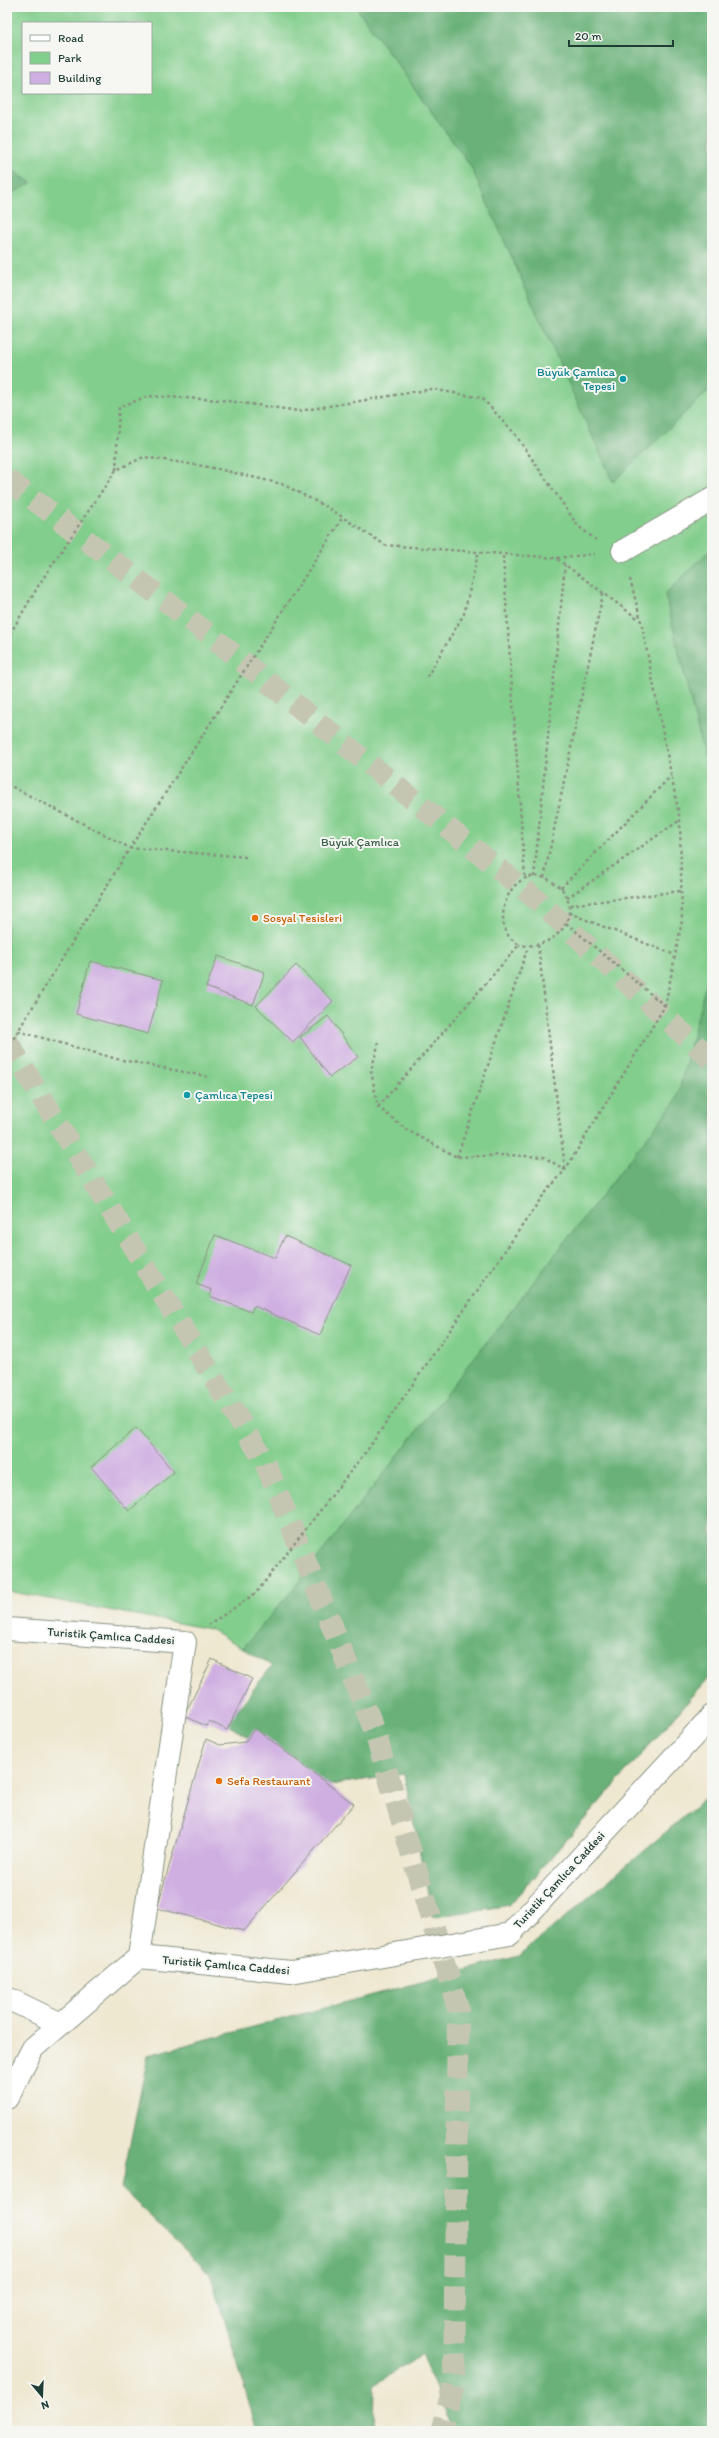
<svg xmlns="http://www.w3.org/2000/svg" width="719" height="2438" font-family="Itim,sans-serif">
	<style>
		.green { fill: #82ce8c; stroke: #508660; fill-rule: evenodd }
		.forest { fill: #69b178; stroke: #447756 }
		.building { fill: #cfaee1 }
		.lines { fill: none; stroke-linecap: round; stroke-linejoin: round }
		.primary-tunnel { stroke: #c5c6b2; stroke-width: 22; stroke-dasharray: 22 11; stroke-linecap: butt }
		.minor-casing { stroke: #879282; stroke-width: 24 }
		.path { stroke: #879282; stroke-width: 2.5; stroke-dasharray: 3 3; stroke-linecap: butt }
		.minor { stroke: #fff; stroke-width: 22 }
		.culture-dot { fill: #0f9aa8; stroke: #f6f6f2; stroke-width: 1.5 }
		.food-dot { fill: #e8710a; stroke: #f6f6f2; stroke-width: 1.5 }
		.labels { text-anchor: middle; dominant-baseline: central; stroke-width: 4; stroke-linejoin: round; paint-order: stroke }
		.culture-label { font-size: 12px; fill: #0d838f; stroke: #f6f6f2; text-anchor: end }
		.park-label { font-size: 12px; fill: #38614a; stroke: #f6f6f2 }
		.food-label { font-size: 12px; fill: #c56008; stroke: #f6f6f2; text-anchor: start }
		.street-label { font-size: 12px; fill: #1f3d34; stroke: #f6f6f2 }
	</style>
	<rect width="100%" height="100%" fill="#f6f6f2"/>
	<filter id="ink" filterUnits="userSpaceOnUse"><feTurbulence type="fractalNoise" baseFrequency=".025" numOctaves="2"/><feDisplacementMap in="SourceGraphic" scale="8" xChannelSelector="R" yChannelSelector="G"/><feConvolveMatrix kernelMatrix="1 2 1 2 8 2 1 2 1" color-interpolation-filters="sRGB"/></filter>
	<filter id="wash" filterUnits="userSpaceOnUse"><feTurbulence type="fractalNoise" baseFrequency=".012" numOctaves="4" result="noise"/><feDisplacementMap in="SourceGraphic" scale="16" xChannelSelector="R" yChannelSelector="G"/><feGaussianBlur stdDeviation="0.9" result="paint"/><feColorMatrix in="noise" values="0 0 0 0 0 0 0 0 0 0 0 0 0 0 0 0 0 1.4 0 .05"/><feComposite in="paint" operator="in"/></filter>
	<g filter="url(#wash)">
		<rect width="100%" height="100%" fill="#efe8d1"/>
		<path class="green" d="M7 7H712V1674L509 1905 433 1917 404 1774 328 1785 272 1666 243 1648 210 1629 7 1591ZM23 23H151V93H23Z"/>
		<path class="forest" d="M356 7H712V387L613 482 471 167Z
			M7 166 31 183 7 196Z
			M712 548V789L665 594Z
			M712 959V1674L509 1905 433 1917 404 1774 328 1785 226 1724 272 1666 243 1648 290 1593 677 1099Z
			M712 1793V2431H454L421 2354 375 2385 374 2431H257L212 2276 121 2188 148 2055 519 1956Z"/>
		<g id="blocks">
			<path class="building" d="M218 956 265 972 253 1005 206 987Z
				M90 961 163 980 148 1034 76 1014Z
				M296 965 333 1001 293 1042 256 1006Z
				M328 1016 358 1057 330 1077 300 1037Z
				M215 1235 275 1258 285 1236 351 1265 320 1335 254 1306 251 1312 210 1296 212 1290 196 1284Z
				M136 1428 174 1472 129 1511 91 1467Z
				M212 1659 252 1679 227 1730 209 1721 206 1726 184 1716Z
				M255 1728 354 1804 244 1931 157 1908 206 1739 220 1745 245 1742Z"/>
		</g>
	</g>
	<g filter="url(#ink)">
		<use href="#blocks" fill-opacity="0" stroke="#879282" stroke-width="1"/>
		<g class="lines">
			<path class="primary-tunnel" d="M7 479 211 636 536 899 712 1060
				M7 1041 265 1462 374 1729 458 2008 454 2385 441 2431"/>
			<defs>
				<path id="minor" d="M623 551 712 499
					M7 1629 185 1642 139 1957 291 1972 510 1934 712 1716
					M7 1998 61 2024
					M7 2098 33 2048 139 1957"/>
			</defs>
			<use href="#minor" class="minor-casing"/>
			<path class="path" d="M116 470 119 407 149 396 221 400 299 411 432 389 482 398 515 434 578 526 596 540
				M503 556 525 879
				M557 558 595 554
				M630 579 641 621
				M7 639 40 583 116 470 144 457 209 467 282 484 327 507 385 545 556 558 641 621 680 820 682 921 665 1006 565 1170 542 1197 368 1449 256 1593 209 1625
				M427 677 464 614 478 554
				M7 784 130 848 247 857
				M534 877 565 565
				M544 878 603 593
				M561 888 671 776
				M567 898 680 820
				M570 905 681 891
				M569 913 675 955
				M566 923 665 1006
				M538 945 565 1169
				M18 1031 117 1059 210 1077
				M379 1042 371 1071 378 1107 407 1130 457 1157 506 1155 544 1157 565 1170
				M7 1049 130 848 343 517
				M378 1107 519 945C516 942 510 939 508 935 493 911 514 867 545 878 549 879 554 883 558 886 566 891 570 903 569 912 567 935 541 949 519 945
				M457 1157 528 947"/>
			<use href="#minor" class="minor"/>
		</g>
	</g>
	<g class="culture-dot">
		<circle cx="623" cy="379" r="4"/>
		<circle cx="187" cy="1095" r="4"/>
	</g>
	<g class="food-dot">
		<circle cx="255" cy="918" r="4"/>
		<circle cx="219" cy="1781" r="4"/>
	</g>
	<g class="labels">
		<g class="culture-label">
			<text x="615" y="372">Büyük Çamlıca<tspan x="615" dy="14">Tepesi</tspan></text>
			<text x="195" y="1095" text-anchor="start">Çamlıca Tepesi</text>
		</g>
		<g class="park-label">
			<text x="360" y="842">Büyük Çamlıca</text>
		</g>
		<g class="food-label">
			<text x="263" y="918">Sosyal Tesisleri</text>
			<text x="227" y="1781">Sefa Restaurant</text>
		</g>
		<g class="street-label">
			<text transform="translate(111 1636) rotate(4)">Turistik Çamlıca Caddesi</text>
			<text transform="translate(559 1880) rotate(-47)">Turistik Çamlıca Caddesi</text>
			<text transform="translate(226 1965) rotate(5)">Turistik Çamlıca Caddesi</text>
		</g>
	</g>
	<rect width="719" height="2438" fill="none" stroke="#f6f6f2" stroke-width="24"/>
	<rect x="22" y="22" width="130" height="72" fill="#f6f6f2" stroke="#a0aca6"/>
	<rect x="30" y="35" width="20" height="6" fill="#ffffff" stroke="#a0aca6"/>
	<text x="58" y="42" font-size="12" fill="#1f3d34">Road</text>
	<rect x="30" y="52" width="20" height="12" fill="#82ce8c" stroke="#a0aca6"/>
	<text x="58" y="62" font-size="12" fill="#1f3d34">Park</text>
	<rect x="30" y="72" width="20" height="12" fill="#cfaee1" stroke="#a0aca6"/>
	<text x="58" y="82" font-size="12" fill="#1f3d34">Building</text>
	<g transform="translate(42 2396) rotate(161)" stroke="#f6f6f2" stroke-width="3" paint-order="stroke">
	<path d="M0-3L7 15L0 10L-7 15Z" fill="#1f3d34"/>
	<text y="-6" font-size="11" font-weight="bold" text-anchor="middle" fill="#1f3d34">N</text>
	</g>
	<path d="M569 40v6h104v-6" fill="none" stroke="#1f3d34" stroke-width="2"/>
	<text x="575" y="40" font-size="12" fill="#1f3d34" stroke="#f6f6f2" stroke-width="3" paint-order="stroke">20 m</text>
</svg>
